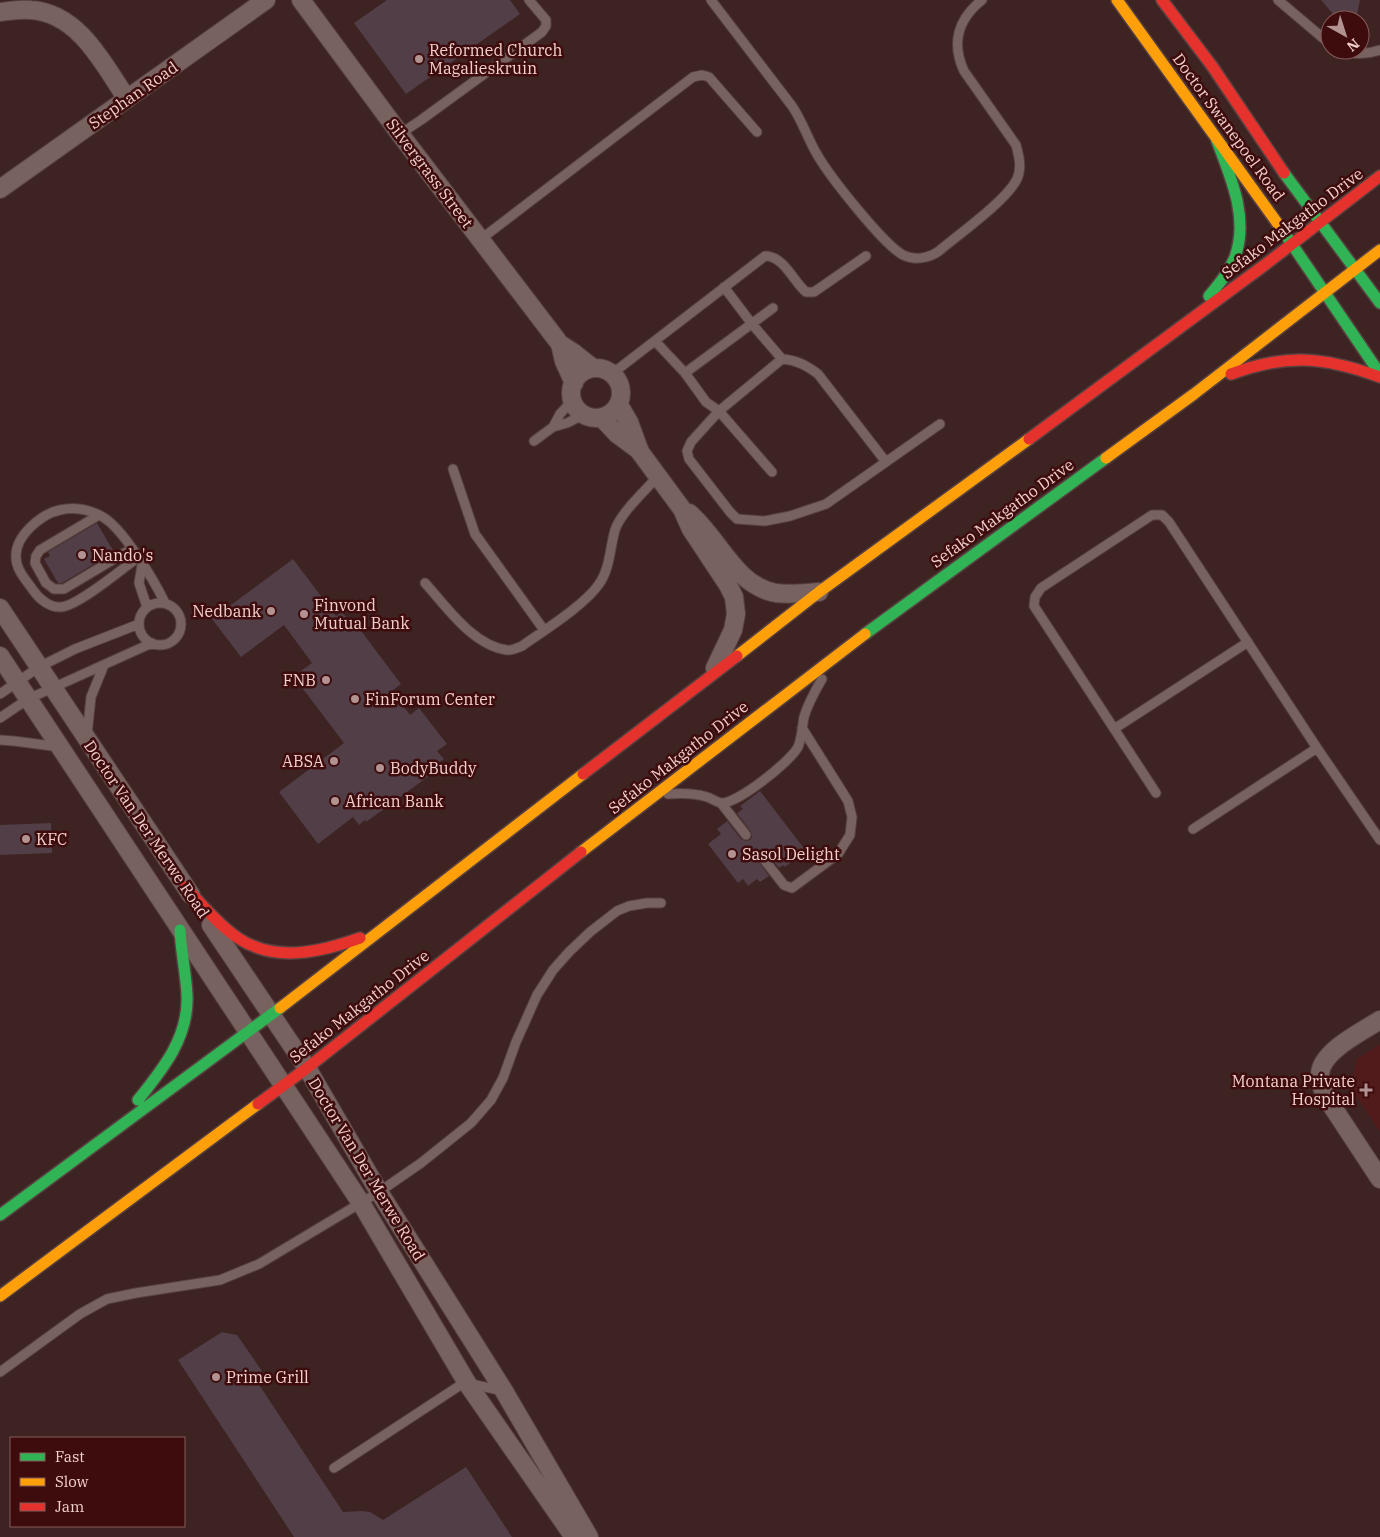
<svg xmlns="http://www.w3.org/2000/svg" width="1380" height="1537" font-family="'IBM Plex Serif',serif">
	<style>
		.built { fill: #521b1b }
		.building { fill: #513e46 }
		.lines { fill: none; stroke-linecap: round; stroke-linejoin: round }
		.lane-casing { stroke: #584040; stroke-width: 11 }
		.street-casing { stroke: #584040; stroke-width: 20 }
		.fast-casing { stroke: #584040; stroke-width: 14 }
		.slow-casing { stroke: #584040; stroke-width: 14 }
		.jam-casing { stroke: #584040; stroke-width: 14 }
		.lane { stroke: #776260; stroke-width: 9 }
		.street { stroke: #776260; stroke-width: 18 }
		.fast { stroke: #30b455; stroke-width: 11 }
		.slow { stroke: #ff9f0a; stroke-width: 11 }
		.jam { stroke: #e5322d; stroke-width: 11 }
		.poi-dot { fill: #b39392; stroke: #3e0c0d; stroke-width: 2 }
		.labels { text-anchor: middle; dominant-baseline: central; stroke-width: 5; stroke-linejoin: round; paint-order: stroke }
		.poi-label { font-size: 16px; fill: #f2d0cd; stroke: #3e0c0d; text-anchor: start }
		.street-label { font-size: 16px; fill: #f2d0cd; stroke: #3e0c0d }
	</style>
	<rect width="100%" height="100%" fill="#3e2323"/>
	<path class="built" d="M1380 1044V1132L1350 1087 1357 1059Z"/>
	<path class="building" d="M387 0H510L520 14 406 94 354 23Z
		M1321 0H1360L1357 15 1333 14Z
		M97 523 114 552 62 583H58L44 559 50 556 48 552Z
		M293 559 336 616 342 612 350 622 353 620 401 684 392 691 410 715 419 708 447 744 437 751 444 759 437 764 440 768 366 822 365 820 359 825 353 817 318 844 279 792 344 743 300 685 305 682 298 673 312 663 284 625 241 657 212 619Z
		M760 791 806 851 785 867 783 865 779 868 767 853 764 851 759 852 756 858 769 876 760 882 757 879 748 886 743 879 738 883 708 844 721 834 717 829 727 821 741 839 746 841 750 840 752 837 751 832 737 813 743 809 740 806Z
		M51 823 52 853 0 855V825Z
		M222 1332 237 1335 262 1371 254 1377 343 1512 362 1511 370 1512 383 1520 466 1467 512 1537H294L178 1360Z"/>
	<g class="lines">
		<defs>
			<path id="lane" d="M711 0 792 106C803 122 808 140 818 156 831 178 883 244 903 255 915 261 929 258 939 251 959 234 1006 201 1017 179 1022 168 1019 156 1016 145L964 71C951 43 958 19 982 0
				M1278 0 1330 44
				M1339 50C1354 55 1366 55 1380 50
				M400 134 421 120 542 32 546 26V20L529 0
				M481 239 693 77 702 75 709 77 757 132
				M724 287 752 324 782 359
				M655 341 685 373 773 308
				M613 373 765 256C784 256 793 281 806 292H814L866 256
				M685 373 706 402 719 411 691 442 687 451 689 459 730 512 737 519 765 521 790 516 826 504 940 424
				M553 427 560 414 572 401
				M534 441 553 427 567 423 583 415
				M453 469 475 534 544 630
				M772 472 719 411 782 359C796 360 806 365 818 374L886 462
				M99 515 40 550 36 556 35 563 46 583 54 589H64L131 549
				M137 558C122 569 78 606 61 607 50 608 39 599 33 590 26 580 16 570 16 557 15 536 41 514 60 510 73 507 88 509 101 516 122 526 155 582 165 603
				M142 565 139 583 147 607
				M425 583C446 606 473 646 507 650 511 651 517 648 522 646 543 631 585 605 599 584 610 569 610 547 615 530 621 512 646 490 658 476
				M139 624a21 21 0 1 1 42 0a21 21 0 1 1-42 0Z
				M0 694 39 667 75 649 139 624
				M0 718 28 699 152 643
				M1114 729 1248 642
				M87 735 91 697 104 665
				M0 740 14 741 60 747
				M1156 793 1034 606 1035 597 1041 588 1152 515H1162L1169 522 1317 748 1380 840
				M668 794C681 793 694 793 707 797 711 798 716 802 721 803 736 805 791 761 798 747 802 738 802 727 804 717 808 703 815 691 822 679
				M721 803 746 835
				M1193 829 1317 748
				M762 857 784 885 792 888 838 854 850 835 852 817 848 801 802 728
				M0 1372 80 1314 107 1299 136 1293 220 1280 259 1264 379 1192 421 1163 471 1123 491 1100 503 1078 516 1042 537 995 553 970 569 952 590 932 617 911 629 906 647 903H661
				M334 1468 459 1386 467 1383 503 1391"/>
			<path id="street" d="M301 0 400 134 560 344 574 353 593 368
				M0 12C10 11 21 9 31 10 79 13 104 65 127 99
				M0 189 266 0
				M560 344 564 361 574 383
				M571 393a25 25 0 1 1 50 0a25 25 0 1 1-50 0Z
				M619 405 629 422 640 452 682 509 691 529 728 585 734 597 736 614 733 630 715 668
				M602 418 617 434 640 451
				M689 513C719 538 735 586 776 593 790 595 805 593 819 592
				M0 608 191 895
				M0 656 361 1203 467 1383 574 1537
				M211 925 307 1068 379 1192 504 1391 589 1537
				M1380 1020C1363 1031 1321 1051 1320 1074 1319 1085 1325 1094 1330 1103L1380 1179"/>
			<path id="fast" d="M1284 173 1380 303
				M1283 231 1380 374
				M1209 296C1219 284 1229 272 1235 257 1249 218 1231 178 1217 141
				M865 634 1106 458
				M138 1100C163 1069 189 1037 187 995 186 973 181 952 180 930
				M0 1215 280 1008"/>
			<path id="slow" d="M1117 0 1283 231
				M1106 458 1194 394 1380 250
				M737 656 819 592 1029 439
				M581 852 865 634
				M280 1008 583 774
				M0 1296 258 1104"/>
			<path id="jam" d="M1162 0 1212 66 1284 173
				M1231 374C1287 353 1325 357 1380 377
				M1029 439 1266 264 1380 176
				M583 774 737 656
				M185 887C202 904 217 924 238 938 275 963 321 952 360 938
				M258 1104 307 1068 581 852"/>
		</defs>
		<use href="#lane" class="lane-casing"/>
		<use href="#street" class="street-casing"/>
		<use href="#fast" class="fast-casing"/>
		<use href="#slow" class="slow-casing"/>
		<use href="#jam" class="jam-casing"/>
		<use href="#lane" class="lane"/>
		<use href="#street" class="street"/>
		<use href="#fast" class="fast"/>
		<use href="#slow" class="slow"/>
		<use href="#jam" class="jam"/>
	</g>
	<g class="poi-dot">
		<circle cx="419" cy="59" r="5"/>
		<circle cx="82" cy="555" r="5"/>
		<circle cx="271" cy="611" r="5"/>
		<circle cx="304" cy="614" r="5"/>
		<circle cx="326" cy="680" r="5"/>
		<circle cx="355" cy="699" r="5"/>
		<circle cx="334" cy="761" r="5"/>
		<circle cx="380" cy="768" r="5"/>
		<circle cx="335" cy="801" r="5"/>
		<circle cx="26" cy="839" r="5"/>
		<circle cx="732" cy="854" r="5"/>
		<path d="M1363.5 1082.5h5v5h5v5h-5v5h-5v-5h-5v-5h5z"/>
		<circle cx="216" cy="1377" r="5"/>
	</g>
	<g class="labels">
		<g class="poi-label">
			<text x="429" y="50">Reformed Church<tspan x="429" dy="18">Magalieskruin</tspan></text>
			<text x="92" y="555">Nando's</text>
			<text x="314" y="605">Finvond<tspan x="314" dy="18">Mutual Bank</tspan></text>
			<text x="261" y="611" text-anchor="end">Nedbank</text>
			<text x="316" y="680" text-anchor="end">FNB</text>
			<text x="365" y="699">FinForum Center</text>
			<text x="324" y="761" text-anchor="end">ABSA</text>
			<text x="390" y="768">BodyBuddy</text>
			<text x="345" y="801">African Bank</text>
			<text x="36" y="839">KFC</text>
			<text x="742" y="854">Sasol Delight</text>
			<text x="1355" y="1081" text-anchor="end">Montana Private<tspan x="1355" dy="18">Hospital</tspan></text>
			<text x="226" y="1377">Prime Grill</text>
		</g>
		<g class="street-label">
			<text transform="translate(133 95) rotate(-35)">Stephan Road</text>
			<text transform="translate(1229 127) rotate(54)">Doctor Swanepoel Road</text>
			<text transform="translate(430 173) rotate(53)">Silvergrass Street</text>
			<text transform="translate(1292 223) rotate(-37)">Sefako Makgatho Drive</text>
			<text transform="translate(1002 513) rotate(-36)">Sefako Makgatho Drive</text>
			<text transform="translate(678 757) rotate(-38)">Sefako Makgatho Drive</text>
			<text transform="translate(147 829) rotate(56)">Doctor Van Der Merwe Road</text>
			<text transform="translate(359 1006) rotate(-38)">Sefako Makgatho Drive</text>
			<text transform="translate(367 1169) rotate(59)">Doctor Van Der Merwe Road</text>
		</g>
	</g>
	<rect x="10" y="1437" width="175" height="90" fill="#3e0c0d" stroke="#865a5a"/>
	<rect x="20" y="1453" width="25" height="8" fill="#30b455" stroke="#865a5a"/>
	<text x="55" y="1462" font-size="15" fill="#f2d0cd">Fast</text>
	<rect x="20" y="1478" width="25" height="8" fill="#ff9f0a" stroke="#865a5a"/>
	<text x="55" y="1487" font-size="15" fill="#f2d0cd">Slow</text>
	<rect x="20" y="1503" width="25" height="8" fill="#e5322d" stroke="#865a5a"/>
	<text x="55" y="1512" font-size="15" fill="#f2d0cd">Jam</text>
	<g transform="translate(1345 35) rotate(141)"><circle r="24" fill="#3e0c0d" stroke="#865a5a"/>
	<path d="M0-4L9 19L0 12L-9 19Z" fill="#b39392"/>
	<text y="-8" font-size="14" font-weight="bold" text-anchor="middle" fill="#f2d0cd">N</text>
	</g>
</svg>
